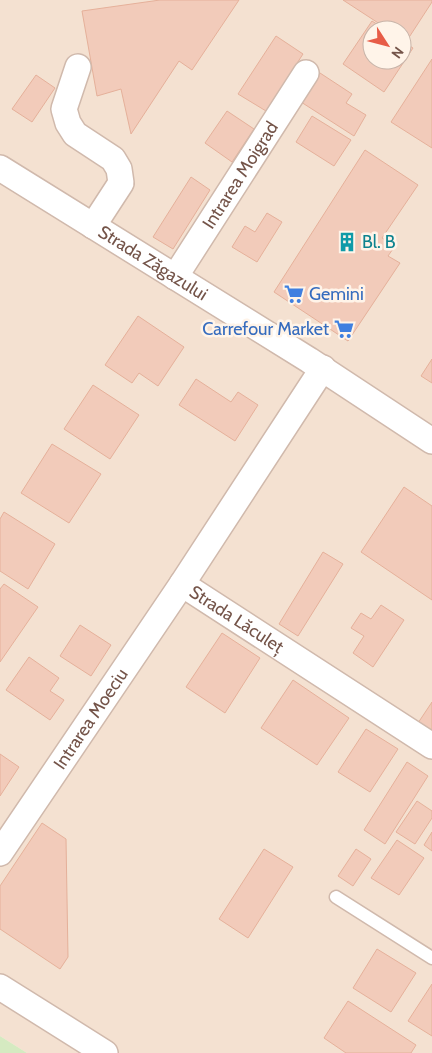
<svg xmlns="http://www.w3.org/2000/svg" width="432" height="1053" font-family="Cabin,sans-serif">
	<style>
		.residential { fill: #f4e1d1; fill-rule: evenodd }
		.green { fill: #d5eac1 }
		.building { fill: #f2cbba; stroke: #e5b09a }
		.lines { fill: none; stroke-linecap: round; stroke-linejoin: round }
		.service-casing { stroke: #d0b9ac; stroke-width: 15 }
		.minor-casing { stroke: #d0b9ac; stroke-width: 28 }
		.service { stroke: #fff; stroke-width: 12 }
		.minor { stroke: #fff; stroke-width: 25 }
		.labels { text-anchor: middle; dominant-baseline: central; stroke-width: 5; stroke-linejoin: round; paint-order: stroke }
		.street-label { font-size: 18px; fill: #745449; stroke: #fff4e9 }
		.culture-label { font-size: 18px; fill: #0d838f; stroke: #fff4e9; text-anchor: start }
		.shop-label { font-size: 18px; fill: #366cbe; stroke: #fff4e9; text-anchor: start }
	</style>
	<rect width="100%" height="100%" fill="#fcf0e3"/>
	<path class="residential" d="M0 0H432V1053H27L0 1036ZM372 30H402V60H372Z"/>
	<path class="green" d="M0 1036 27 1053H0Z"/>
	<path class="building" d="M160 0H239L192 70 179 61 131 134 121 89 97 96 82 11Z
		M343 0H432V2L406 42 402 39V30H389Z
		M372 21 386 30H372V60H402V41L413 48 384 92 343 64Z
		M276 36 303 54 266 111 238 94Z
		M432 59V148L391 122Z
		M320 73 352 94 346 103 366 115 354 136 301 102Z
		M36 75 55 88 32 122 12 109Z
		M227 111 254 129 232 162 205 143Z
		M312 116 351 140 334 166 296 142Z
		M365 150 418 185 382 238 395 246 388 256 400 263 348 341 274 292Z
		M191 177 210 190 173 249 153 237Z
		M267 213 282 222 257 262 232 247 245 226 255 232Z
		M138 316 184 347 158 386 139 373 132 383 105 365Z
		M432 359V383L421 376Z
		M196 379 231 402 238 392 258 405 235 441 179 405Z
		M93 385 139 415 110 459 64 429Z
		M52 444 101 474 69 523 21 493Z
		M404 487 432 506V600L361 552Z
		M4 512 55 544 28 589 0 571V519Z
		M323 552 343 564 298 636 279 624Z
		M4 584 38 607 0 662V589Z
		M381 605 404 620 373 667 353 653 364 636 351 628 361 613 371 619Z
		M80 625 111 645 91 676 60 656Z
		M222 633 260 658 225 713 186 687Z
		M29 657 59 678 50 691 64 700 50 720 6 690Z
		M293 680 349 718 317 765 261 728Z
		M432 702V733L418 723Z
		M366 729 398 749 370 792 338 772Z
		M0 754 19 767 0 796Z
		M407 762 428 776 385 844 364 830Z
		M417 801 432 811V818L415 844 396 832Z
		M42 823 66 839 68 957 60 969 0 929V886Z
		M432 832V851L424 845Z
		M397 840 424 858 399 895 371 878Z
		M264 849 293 867 248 938 219 919Z
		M356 849 371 859 353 886 338 876Z
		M377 949 416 973 391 1012 353 988Z
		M432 984V1036L408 1021Z
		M348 1001 416 1045 411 1053H346L324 1038Z"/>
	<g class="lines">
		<defs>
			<path id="service" d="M336 897 432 958"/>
			<g id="minor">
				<path d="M78 67 64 109 68 123 75 134 113 159 119 169 121 183 93 226"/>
				<path id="s1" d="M0 168 309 360 432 441"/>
				<path id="s2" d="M175 277 306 73"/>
				<path id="s3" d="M182 584 432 746"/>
				<path id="s4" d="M0 853 182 584 323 368"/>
				<path d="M0 987 105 1053"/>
			</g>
		</defs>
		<use href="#service" class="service-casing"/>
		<use href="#minor" class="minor-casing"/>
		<use href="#service" class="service"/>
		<use href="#minor" class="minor"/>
	</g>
	<defs>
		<symbol id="building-bare" viewBox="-9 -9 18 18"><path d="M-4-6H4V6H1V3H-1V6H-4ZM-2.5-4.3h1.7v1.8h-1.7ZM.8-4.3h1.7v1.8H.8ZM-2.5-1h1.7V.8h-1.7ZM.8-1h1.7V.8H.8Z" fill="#0f9aa8" stroke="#fff4e9" stroke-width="2.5" paint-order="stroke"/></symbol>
		<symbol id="supermarket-bare" viewBox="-9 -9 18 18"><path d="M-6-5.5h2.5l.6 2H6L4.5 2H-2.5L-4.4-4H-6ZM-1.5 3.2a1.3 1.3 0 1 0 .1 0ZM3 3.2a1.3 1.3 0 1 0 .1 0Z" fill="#3f7fe0" stroke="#fff4e9" stroke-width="2.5" paint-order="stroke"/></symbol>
	</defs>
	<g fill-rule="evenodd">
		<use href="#building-bare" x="333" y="228" width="28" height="28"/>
		<use href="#supermarket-bare" x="280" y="280" width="28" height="28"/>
		<use href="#supermarket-bare" x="330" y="315" width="28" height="28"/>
	</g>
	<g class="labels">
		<g class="street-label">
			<text stroke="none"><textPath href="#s2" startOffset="121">Intrarea Moigrad</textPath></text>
			<text stroke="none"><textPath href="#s1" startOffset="180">Strada Zăgazului</textPath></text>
			<text stroke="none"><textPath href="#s3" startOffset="65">Strada Lăculeț</textPath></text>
			<text stroke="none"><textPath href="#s4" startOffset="162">Intrarea Moeciu</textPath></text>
		</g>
		<g class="culture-label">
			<text x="362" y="242">Bl. B</text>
		</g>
		<g class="shop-label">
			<text x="309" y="294">Gemini</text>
			<text x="329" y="329" text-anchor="end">Carrefour Market</text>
		</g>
	</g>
	<g transform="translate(387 45) rotate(126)"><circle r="24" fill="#fff4e9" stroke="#c7b4a9"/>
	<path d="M0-4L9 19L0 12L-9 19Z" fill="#e75c47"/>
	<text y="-8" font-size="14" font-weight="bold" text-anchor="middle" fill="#745449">N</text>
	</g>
</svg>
